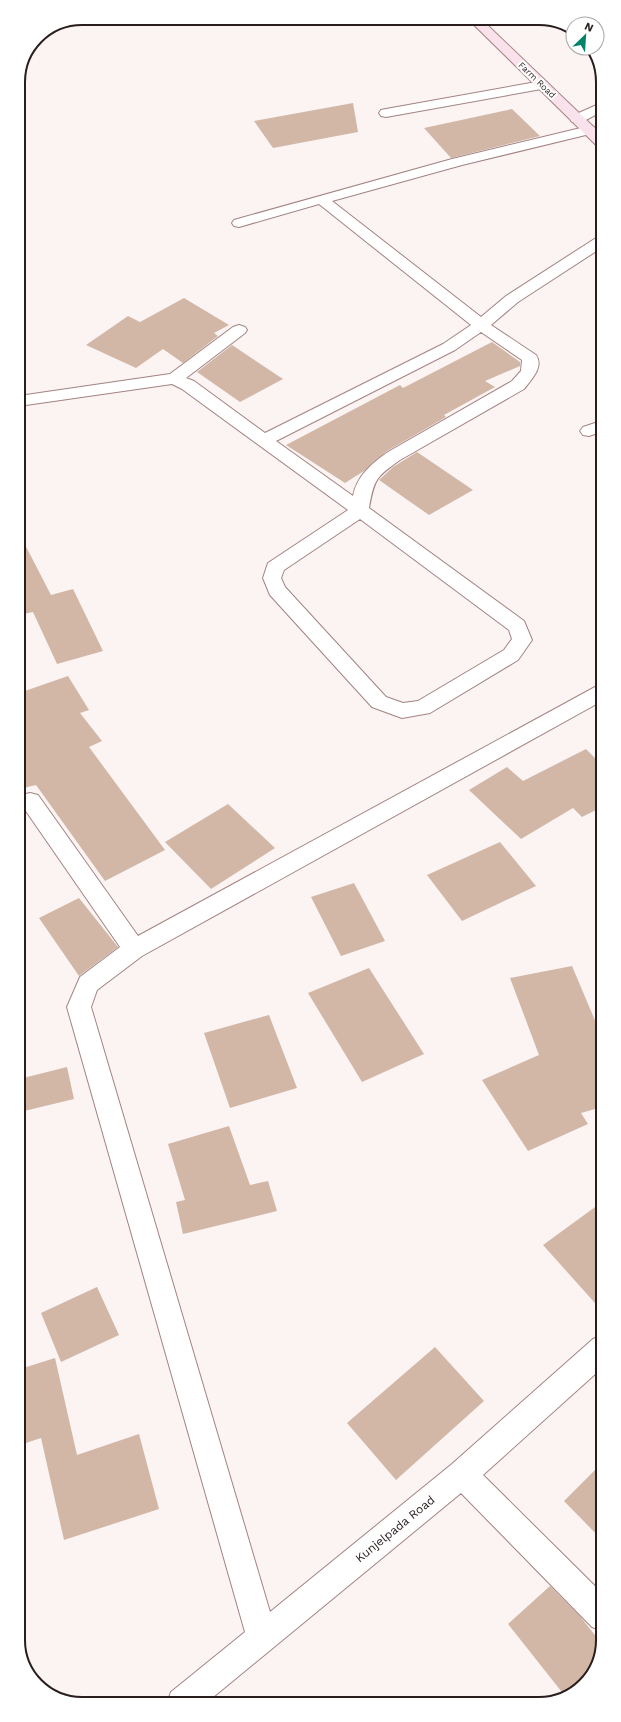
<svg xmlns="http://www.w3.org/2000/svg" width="621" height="1722" font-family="'Work Sans',sans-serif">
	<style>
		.building { fill: #d2b7a7 }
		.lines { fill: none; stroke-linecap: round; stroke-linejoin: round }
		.service-casing { stroke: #a38382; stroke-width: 2 }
		.minor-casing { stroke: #a38382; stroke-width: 2 }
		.secondary-casing { stroke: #a38382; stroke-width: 2 }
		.service { fill: #fff; fill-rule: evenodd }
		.minor { fill: #fff; fill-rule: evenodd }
		.secondary { fill: #f9e2ec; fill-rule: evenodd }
		.labels { text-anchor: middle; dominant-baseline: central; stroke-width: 4; stroke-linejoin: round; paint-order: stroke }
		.far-street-label { font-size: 9px; fill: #291d1d; stroke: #fff }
		.near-street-label { font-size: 12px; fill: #291d1d; stroke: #fff }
		.rim { fill: none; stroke: #291d1d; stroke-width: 2 }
	</style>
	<rect width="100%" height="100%" fill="#fbf4f3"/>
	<path class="building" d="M353 103 358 132 273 148 254 121Z
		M512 109 540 136 451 158 424 128Z
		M184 298 229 325 214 333 218 336 183 363 163 349 136 368 86 345 128 316 140 322Z
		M492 342 520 362V366L485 381 495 387 444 415 446 417 387 451 364 471 345 483 286 445 400 385 403 388Z
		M232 345 283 379 240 402 197 372Z
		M417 452 473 490 429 515 379 480 393 467Z
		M19 533 51 595 73 589 103 651 57 664 33 612 19 615Z
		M68 676 89 710 80 713 102 741 89 747 165 850 105 881 36 785 19 789V693Z
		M586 749 602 765V807L582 817 573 808 521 839 469 790 507 767 523 781Z
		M228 804 275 848 211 889 165 842Z
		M500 842 536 886 462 921 427 875Z
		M354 883 385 941 341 956 311 897Z
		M79 898 118 947 79 976 39 918Z
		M572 966 602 1037V1107L581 1113 588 1124 528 1151 482 1080 539 1055 510 978Z
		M369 968 424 1054 362 1082 308 993Z
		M269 1015 297 1088 230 1108 204 1033Z
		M67 1067 74 1099 20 1112 19 1079Z
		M229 1126 250 1185 268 1181 277 1211 183 1234 176 1202 185 1200 168 1144Z
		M602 1202 603 1312 543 1245Z
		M97 1287 119 1335 61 1362 41 1313Z
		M435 1347 484 1401 396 1480 347 1423Z
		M55 1358 77 1455 139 1434 159 1509 64 1540 41 1438 20 1445V1369Z
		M603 1462V1541L564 1501Z
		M550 1586 579 1615 602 1644 592 1672 565 1696 508 1624Z"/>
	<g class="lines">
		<defs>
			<path id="service" d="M542 81 547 82 549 85 547 88 386 117 381 116 379 113 381 110 386 109Z
				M601 421V432L589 436 583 435 580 431 583 427Z"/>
			<path id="minor" d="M601 103V112L582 122H572L570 119 572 116Z
				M589 126 594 127 596 130 594 133 462 165 332 201 481 317 506 296 596 238 601 236V248L518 302 491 325 536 355C544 367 532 379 524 389L400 460C376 477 374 479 369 508L524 621 532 640 518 660 430 713 402 718 372 707 270 595 263 578 268 563 348 510 182 389 172 384 19 406V396L170 374 233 327 239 325 245 327 247 330 245 333 186 378 194 381 265 433 443 344 471 325 319 204 239 227 234 226 232 223 234 220 452 159ZM481 332 522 360 521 371 512 381 388 452C371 464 357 476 353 496L276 441 455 350ZM360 519 509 630 512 639 504 650 418 701 403 703 386 697 285 587 281 578 284 570Z
				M602 685V701L142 956 97 990 91 1007 270 1612 452 1464 593 1339 603 1335V1367L483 1475 603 1594V1631L592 1627 461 1493 206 1703H167L171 1692 245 1632 67 1007 80 977 120 947 19 801 22 795 30 793 38 795 138 936 595 687Z"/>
			<path id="secondary" d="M467 18H480L601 134V146L596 145Z"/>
		</defs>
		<use href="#service" class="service-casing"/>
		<use href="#minor" class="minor-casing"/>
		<use href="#secondary" class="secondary-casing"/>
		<use href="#service" class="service"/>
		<use href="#minor" class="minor"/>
		<use href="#secondary" class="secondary"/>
	</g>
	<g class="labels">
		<g class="far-street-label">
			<text transform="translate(537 80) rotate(44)">Farm Road</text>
		</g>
		<g class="near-street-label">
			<text transform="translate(395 1529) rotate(-39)">Kunjelpada Road</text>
		</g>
	</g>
	<path d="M0 0H621V1722H0ZM82 25H539A57 57 0 0 1 596 82V1640A57 57 0 0 1 539 1697H82A57 57 0 0 1 25 1640V82A57 57 0 0 1 82 25Z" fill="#fff" fill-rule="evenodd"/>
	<path class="rim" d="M82 25H539A57 57 0 0 1 596 82V1640A57 57 0 0 1 539 1697H82A57 57 0 0 1 25 1640V82A57 57 0 0 1 82 25Z"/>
	<g transform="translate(585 36) rotate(25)"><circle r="19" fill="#ffffff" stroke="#a9a5a5"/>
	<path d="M0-3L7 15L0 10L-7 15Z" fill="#008467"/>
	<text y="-6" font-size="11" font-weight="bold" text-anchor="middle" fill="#291d1d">N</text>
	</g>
</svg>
